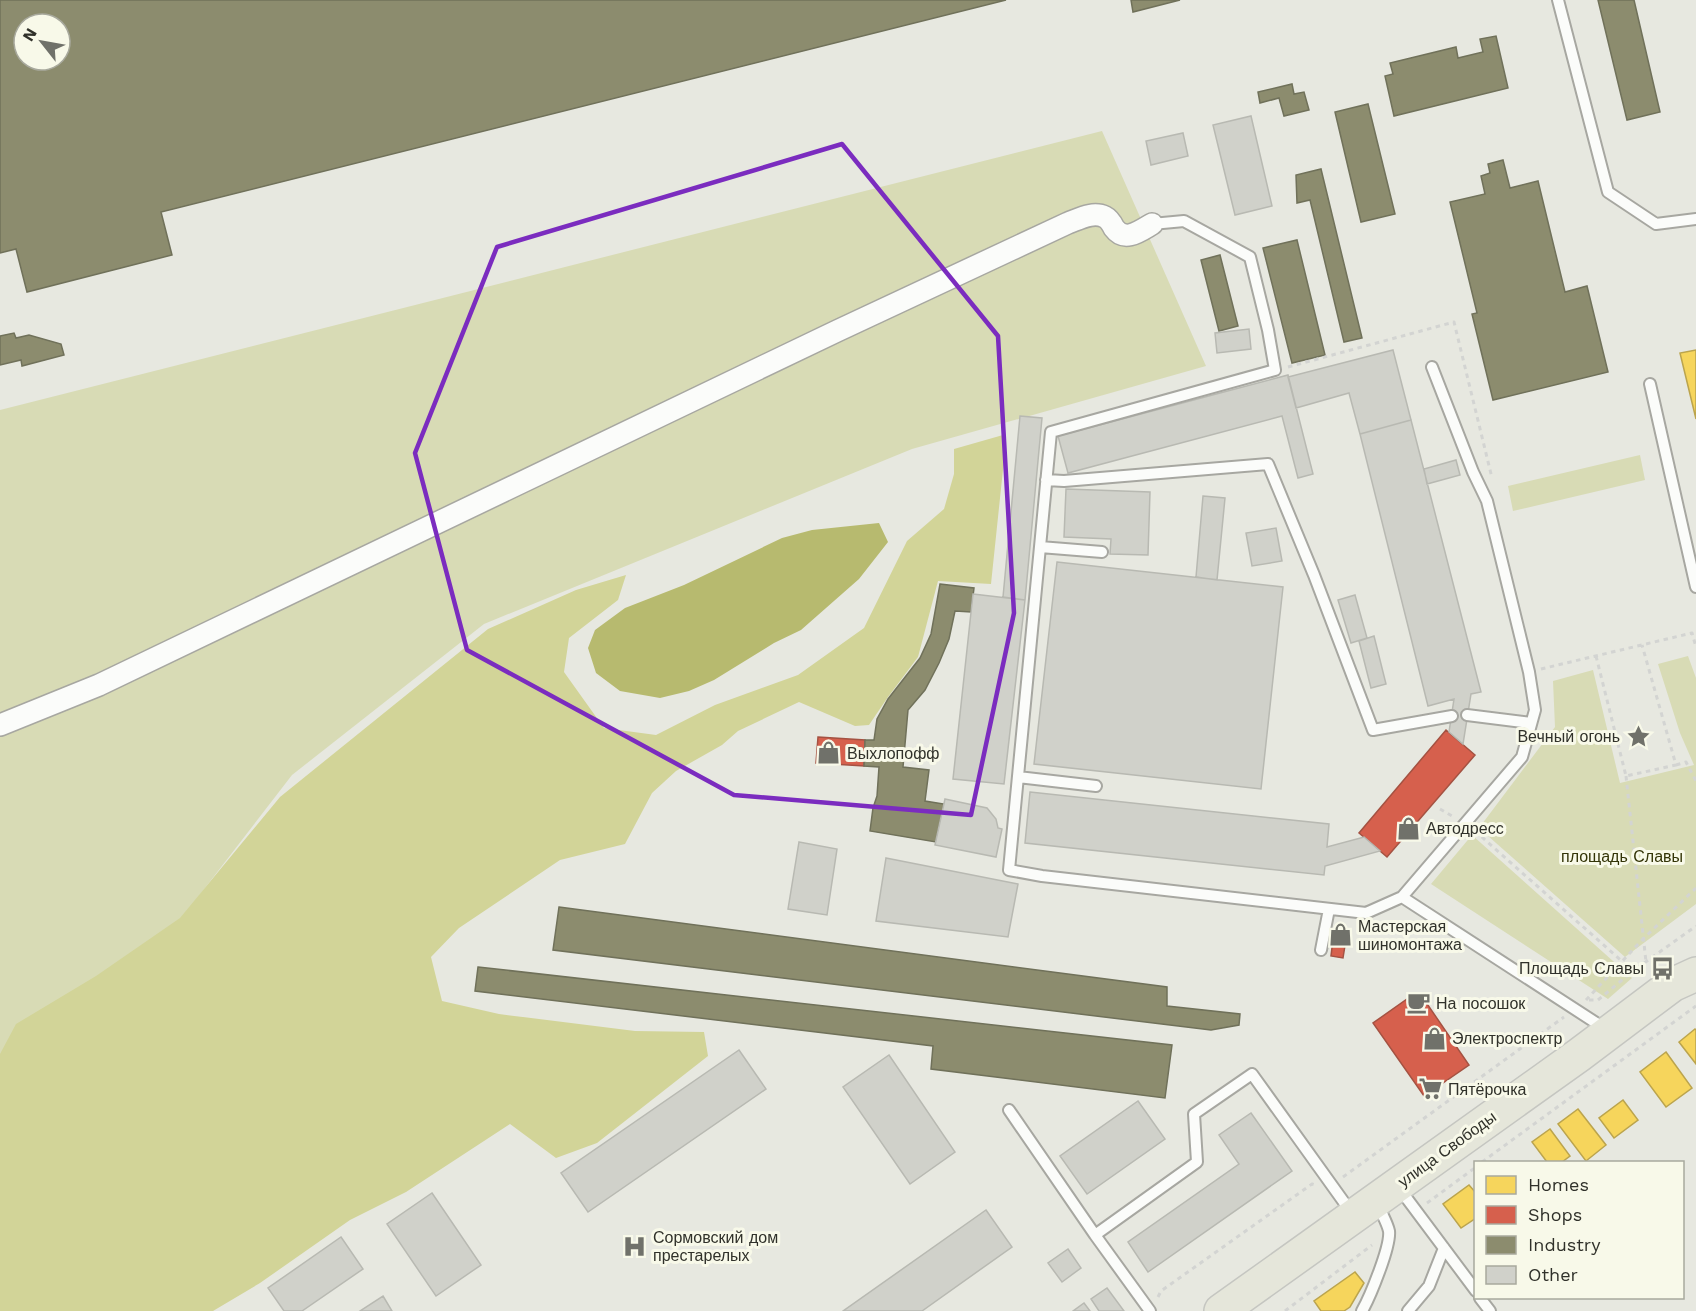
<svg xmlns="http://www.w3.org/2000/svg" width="1696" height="1311" font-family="'Work Sans',sans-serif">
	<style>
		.green { fill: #d8dbb5 }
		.forest { fill: #d2d498 }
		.water { fill: #b7ba6f }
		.homes { fill: #f6d55c; stroke: #bba44d; stroke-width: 1.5 }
		.shops { fill: #d6604d; stroke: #a45242; stroke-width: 1.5 }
		.industry { fill: #8c8c6e; stroke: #70715a; stroke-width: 1.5; fill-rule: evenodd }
		.building { fill: #d0d1ca; stroke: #b8b9b2; stroke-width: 1.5 }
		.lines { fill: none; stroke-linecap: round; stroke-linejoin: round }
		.lane-casing { stroke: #a7a7a1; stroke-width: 14 }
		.street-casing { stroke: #a7a7a1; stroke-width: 24 }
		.primary-casing { stroke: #c5c6c1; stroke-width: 36 }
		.path { stroke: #d3d4d2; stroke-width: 3; stroke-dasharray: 4.5 4.5; stroke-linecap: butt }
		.lane { stroke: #fbfcfa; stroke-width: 10 }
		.street { stroke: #fbfcfa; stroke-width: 21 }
		.primary { stroke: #e5e6da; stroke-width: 33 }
		.marked { fill: none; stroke: #7b2cbf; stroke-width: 4.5; stroke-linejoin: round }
		.labels { text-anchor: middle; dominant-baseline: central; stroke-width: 6; stroke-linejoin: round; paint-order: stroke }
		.poi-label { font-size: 16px; fill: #30312a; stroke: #f8f9e9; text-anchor: start }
		.park-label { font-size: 16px; fill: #333407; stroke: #f8f9e9 }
		.street-label { font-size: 16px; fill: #30312a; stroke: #f8f9e9 }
	</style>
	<rect width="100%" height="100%" fill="#e7e8e0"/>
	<path class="green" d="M1102 131 1206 366 912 449 484 624 292 775 0 1154V410Z
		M1640 455 1645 480 1513 511 1508 486Z
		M1688 656 1696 678V904L1625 957 1479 828 1555 727 1553 681 1593 670 1620 783 1694 765 1680 733 1658 664Z
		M1472 835 1632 978 1608 999 1431 884Z"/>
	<path class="forest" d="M1003 435 1004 460 991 584 938 581 918 657 888 697 869 725 855 726 799 702 738 731 722 745 676 771 652 793 625 844 560 860 459 928 431 957 442 1001 499 1014 635 1031 704 1032 708 1056 597 1143 556 1158 510 1124 406 1192 350 1220 260 1283 213 1311H0V1054L16 1024 96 976 180 918 280 797 488 629 576 590 626 575 618 600 569 638 564 672 604 728 656 735 715 705 798 675 864 628 907 541 944 509 954 474V449Z"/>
	<path class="water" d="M879 523 888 542 859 579 801 630 774 643 714 680 689 691 660 698 620 691 596 673 588 648 595 630 625 608 684 585 782 538 812 530Z"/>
	<path class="homes" d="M1696 350V419L1680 353Z
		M1695 1029 1696 1030V1064L1679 1042Z
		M1666 1052 1692 1088 1666 1107 1640 1072Z
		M1623 1100 1638 1120 1614 1138 1599 1118Z
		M1578 1109 1606 1145 1586 1161 1558 1124Z
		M1550 1129 1570 1156 1562 1162H1547L1532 1142Z
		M1469 1185 1476 1193V1218L1461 1228 1443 1204Z
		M1355 1272 1364 1283 1350 1307 1344 1311H1321L1314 1301Z"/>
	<path class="shops" d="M1446 730 1475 755 1387 857 1359 833Z
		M818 737 865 740 864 766 816 763Z
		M1334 931 1347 933 1343 958 1331 956Z
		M1421 995 1469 1065 1424 1096 1373 1023 1407 999 1410 1003Z"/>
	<path class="industry" d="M0 0H1006L161 212 172 255 27 292 16 249 0 253ZM24 24H60V60H24Z
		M1131 0H1180L1133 12Z
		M1598 0H1634L1660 112 1627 120Z
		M1496 36 1508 88 1394 116 1385 76 1393 74 1390 63 1456 47 1458 58 1483 52 1480 39Z
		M1292 84 1294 94 1304 92 1309 110 1284 116 1279 98 1260 103 1258 92Z
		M1368 104 1395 214 1361 222 1335 112Z
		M1503 160 1510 188 1538 181 1565 292 1587 286 1608 372 1493 400 1472 314 1477 313 1450 202 1485 194 1481 176 1490 173 1488 164Z
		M1321 169 1362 338 1344 342 1310 200 1297 203 1296 175Z
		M1297 240 1325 355 1292 363 1263 248Z
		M1220 255 1238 326 1219 331 1201 260Z
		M14 333 16 338 29 335 61 344 64 355 22 366 21 360 0 365V336Z
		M940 584 974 588 971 612 955 611 949 639 939 663 925 690 908 710 903 767 929 770 925 801 944 804 936 842 870 831 873 808 877 796 879 767 864 766 865 740H874L877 719 888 699 920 658 931 634Z
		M559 907 1167 987V1006L1240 1014 1239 1025 1211 1030 553 950Z
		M478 967 1172 1045 1165 1098 931 1069 933 1046 475 991Z"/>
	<path class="building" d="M1251 116 1272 206 1235 215 1213 125Z
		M1183 133 1188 156 1151 165 1146 141Z
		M1249 329 1251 349 1217 353 1215 333Z
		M1393 350 1411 420 1360 434 1349 393 1296 408 1288 377Z
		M1288 375 1313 474 1298 478 1282 416 1068 473 1058 436Z
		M1020 416 1042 418 1025 600 1003 597Z
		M1411 420 1481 692 1471 694 1463 744 1449 732 1454 699 1428 706 1360 434Z
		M1456 460 1460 475 1427 484 1424 469Z
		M1066 489 1150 492 1148 555 1110 554 1111 539 1064 537Z
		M1203 496 1225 498 1217 580 1196 577Z
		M1276 528 1282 561 1252 566 1246 533Z
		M1057 562 1283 587 1261 789 1034 764Z
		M973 594 1025 600 1004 784 953 779Z
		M1355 595 1367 638 1351 643 1338 600Z
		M1374 636 1386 684 1371 688 1359 641Z
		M1030 792 1329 824 1327 847 1364 837 1380 851 1325 866 1324 875 1025 843Z
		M945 799 987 808 996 819 998 828 1002 829 996 857 935 845Z
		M799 842 837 849 827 915 788 909Z
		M886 858 1018 884 1008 937 876 921Z
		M739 1050 766 1089 588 1212 561 1173Z
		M889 1055 955 1152 910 1184 843 1087Z
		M1138 1101 1165 1139 1087 1194 1060 1156Z
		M1251 1113 1292 1171 1148 1272 1128 1242 1239 1164 1219 1135Z
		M432 1193 481 1265 436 1296 387 1224Z
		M986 1210 1012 1247 922 1311H843Z
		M341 1237 363 1269 302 1311H284L268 1288Z
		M1068 1249 1081 1268 1062 1282 1048 1263Z
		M1107 1288 1124 1311H1099L1091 1299Z
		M383 1296 392 1311H360Z
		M1084 1303 1090 1311H1073Z"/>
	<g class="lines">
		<defs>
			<path id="lane" d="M1558 0 1608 192 1656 224 1696 219
				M1152 224 1184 221 1250 257 1268 330 1275 370 1051 432 1009 870 1042 876 1366 913 1402 897 1522 757 1535 710 1529 672 1487 501 1473 472 1432 367
				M1650 384 1696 587
				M1046 480 1064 481 1268 464 1314 575 1373 730 1452 716
				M1040 547 1102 552
				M1467 715 1531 723
				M1018 777 1096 786
				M1402 897 1607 1030
				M1321 950 1329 909
				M1009 1110 1095 1235 1150 1311
				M1399 1188 1476 1291
				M1095 1235 1197 1162 1194 1114 1252 1074 1351 1212
				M1480 1298 1490 1311
				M1362 1311C1370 1297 1391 1246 1389 1231 1387 1222 1381 1213 1378 1204
				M1408 1311 1429 1286 1444 1248"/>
			<path id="street" d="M0 725 99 685 837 331 1068 223C1079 219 1093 211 1105 217 1109 219 1112 224 1114 228 1125 243 1140 231 1152 224"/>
			<path id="primary" d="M1221 1311 1579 1055 1672 985 1696 974"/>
		</defs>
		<use href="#lane" class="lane-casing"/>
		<use href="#street" class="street-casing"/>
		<use href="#primary" class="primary-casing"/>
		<path class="path" d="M1288 367 1454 322 1492 478
			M1596 656 1626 776 1676 765 1642 645
			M1541 669 1692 633 1696 647
			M1676 765 1686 762 1696 781
			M1626 776 1646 962
			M1440 809 1452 816
			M1475 831 1633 971 1696 926
			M1586 1000 1643 939 1696 888
			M1589 1000H1598L1633 971
			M1482 1162 1696 1006
			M1343 1177 1564 1017
			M1427 1203 1476 1167
			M1158 1297 1161 1291 1312 1184 1315 1185
			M1285 1311 1372 1245"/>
		<use href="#lane" class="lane"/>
		<use href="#street" class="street"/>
		<use href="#primary" class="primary"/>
	</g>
	<path class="marked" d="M842 144 998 336 1014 613 971 815 734 795 467 650 415 453 497 247Z"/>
	<defs>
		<symbol id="sight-bare" viewBox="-9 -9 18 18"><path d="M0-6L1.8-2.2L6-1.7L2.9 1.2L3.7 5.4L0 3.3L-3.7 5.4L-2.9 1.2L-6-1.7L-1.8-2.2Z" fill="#70716a" stroke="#f8f9e9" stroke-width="2.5" paint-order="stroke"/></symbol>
		<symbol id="shop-bare" viewBox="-9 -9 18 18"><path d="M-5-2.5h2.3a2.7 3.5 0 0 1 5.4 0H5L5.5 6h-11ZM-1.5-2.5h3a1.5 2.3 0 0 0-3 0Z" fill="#70716a" stroke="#f8f9e9" stroke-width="2.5" paint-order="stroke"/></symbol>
		<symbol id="bus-bare" viewBox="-9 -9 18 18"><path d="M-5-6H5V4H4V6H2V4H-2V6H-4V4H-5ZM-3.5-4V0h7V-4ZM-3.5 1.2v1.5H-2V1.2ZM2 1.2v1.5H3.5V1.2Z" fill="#70716a" stroke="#f8f9e9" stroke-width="2.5" paint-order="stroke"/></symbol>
		<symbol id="cafe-bare" viewBox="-9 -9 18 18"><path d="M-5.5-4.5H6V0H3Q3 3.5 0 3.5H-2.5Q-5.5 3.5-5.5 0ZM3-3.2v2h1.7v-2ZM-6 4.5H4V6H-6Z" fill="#70716a" stroke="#f8f9e9" stroke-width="2.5" paint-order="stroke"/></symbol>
		<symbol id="supermarket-bare" viewBox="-9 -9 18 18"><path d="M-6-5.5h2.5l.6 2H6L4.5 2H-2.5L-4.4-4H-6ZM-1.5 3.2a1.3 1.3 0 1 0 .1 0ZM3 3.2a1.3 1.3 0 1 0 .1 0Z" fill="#70716a" stroke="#f8f9e9" stroke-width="2.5" paint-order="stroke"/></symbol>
		<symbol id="hospital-bare" viewBox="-9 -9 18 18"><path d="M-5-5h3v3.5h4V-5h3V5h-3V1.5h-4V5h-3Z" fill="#70716a" stroke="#f8f9e9" stroke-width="2.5" paint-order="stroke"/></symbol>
	</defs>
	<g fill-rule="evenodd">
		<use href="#sight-bare" x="1622" y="720" width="33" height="33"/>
		<use href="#shop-bare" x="812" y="736" width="33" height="33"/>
		<use href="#shop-bare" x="1392" y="812" width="33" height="33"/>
		<use href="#shop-bare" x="1324" y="918" width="33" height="33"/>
		<use href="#bus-bare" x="1646" y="952" width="33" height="33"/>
		<use href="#cafe-bare" x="1402" y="986" width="33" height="33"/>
		<use href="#shop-bare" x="1418" y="1022" width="33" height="33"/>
		<use href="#supermarket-bare" x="1414" y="1072" width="33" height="33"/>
		<use href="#hospital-bare" x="618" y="1230" width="33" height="33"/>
	</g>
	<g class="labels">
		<g class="poi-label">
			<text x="1620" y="736" text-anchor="end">Вечный огонь</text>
			<text x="847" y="753">Выхлопофф</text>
			<text x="1426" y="828">Автодресс</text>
			<text x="1358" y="926">Мастерская<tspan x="1358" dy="18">шиномонтажа</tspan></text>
			<text x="1644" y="968" text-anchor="end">Площадь Славы</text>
			<text x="1436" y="1003">На посошок</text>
			<text x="1452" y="1038">Электроспектр</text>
			<text x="1448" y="1089">Пятёрочка</text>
			<text x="653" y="1237">Сормовский дом<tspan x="653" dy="18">престарелых</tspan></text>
		</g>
		<g class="park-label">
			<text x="1622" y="856">площадь Славы</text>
		</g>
		<g class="street-label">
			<text transform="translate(1447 1149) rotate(-36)">улица Свободы</text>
		</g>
	</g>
	<rect x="1474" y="1161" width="210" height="138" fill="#f8f9e9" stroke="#a8a99d" stroke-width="1.5"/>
	<rect x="1486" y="1176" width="30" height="18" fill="#f6d55c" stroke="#a8a99d" stroke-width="1.5"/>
	<text x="1528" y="1191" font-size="18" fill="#30312a">Homes</text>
	<rect x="1486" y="1206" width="30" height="18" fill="#d6604d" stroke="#a8a99d" stroke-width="1.5"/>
	<text x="1528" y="1221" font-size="18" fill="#30312a">Shops</text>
	<rect x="1486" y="1236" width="30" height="18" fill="#8c8c6e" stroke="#a8a99d" stroke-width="1.5"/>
	<text x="1528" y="1251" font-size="18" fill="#30312a">Industry</text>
	<rect x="1486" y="1266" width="30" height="18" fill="#d0d1ca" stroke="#a8a99d" stroke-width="1.5"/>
	<text x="1528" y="1281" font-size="18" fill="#30312a">Other</text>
	<g transform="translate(42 42) rotate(301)"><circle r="28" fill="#f8f9e9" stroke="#a8a99d" stroke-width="1.5"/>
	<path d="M0-4.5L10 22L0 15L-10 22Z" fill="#70716a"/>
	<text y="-9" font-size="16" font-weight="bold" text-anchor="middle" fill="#30312a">N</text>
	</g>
</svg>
